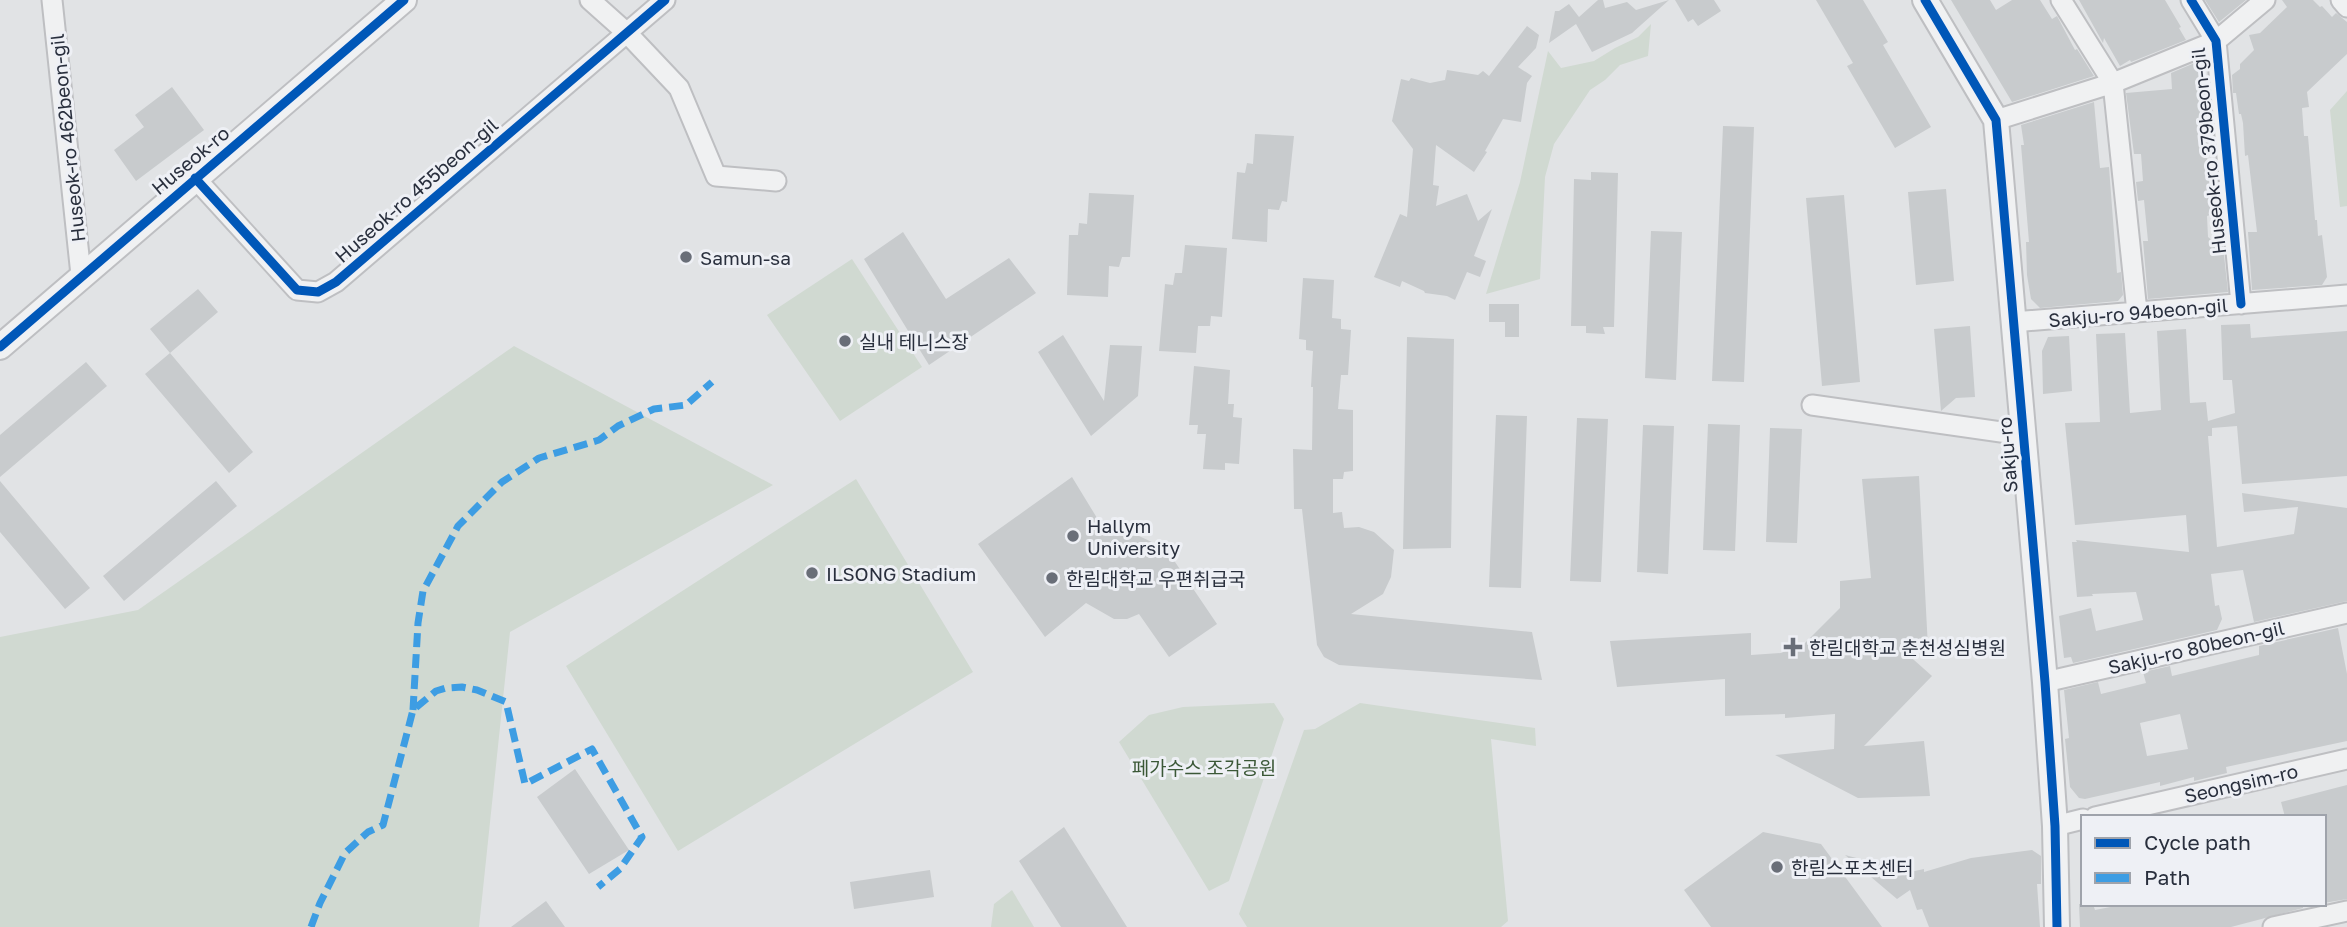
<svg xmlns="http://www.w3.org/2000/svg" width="2347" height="927" font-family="'Golos Text','Noto Sans KR',sans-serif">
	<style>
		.green { fill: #d0d9d1 }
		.building { fill: #c8cbcd; fill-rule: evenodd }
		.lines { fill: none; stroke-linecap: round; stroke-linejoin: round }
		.minor-casing { stroke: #bebfc2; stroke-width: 23 }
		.tertiary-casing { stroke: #bebfc2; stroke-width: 28 }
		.minor { stroke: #f0f1f2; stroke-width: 19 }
		.tertiary { stroke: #f0f1f2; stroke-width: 24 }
		.quiet { stroke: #3d9de3; stroke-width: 7; stroke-dasharray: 14 7; stroke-linecap: butt }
		.cycleway-casing { stroke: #eef0f5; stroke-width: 13 }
		.cycleway { stroke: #0057b8; stroke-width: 9 }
		.poi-dot { fill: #696e78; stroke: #eef0f5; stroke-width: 2.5 }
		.labels { text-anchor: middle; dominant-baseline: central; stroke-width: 6; stroke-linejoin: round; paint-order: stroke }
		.street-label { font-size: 19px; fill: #292f3d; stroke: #eef0f5 }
		.poi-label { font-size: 19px; fill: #292f3d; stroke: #eef0f5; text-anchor: start }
		.park-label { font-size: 19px; fill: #3b5837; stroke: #eef0f5 }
	</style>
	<rect width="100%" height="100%" fill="#e1e3e5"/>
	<path class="green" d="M1651 24 1648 56 1620 65 1605 80 1590 90 1554 144 1545 177 1540 279 1486 294 1520 182 1548 51 1561 68 1594 61 1615 48 1638 37Z
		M2347 91V206L2340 207 2330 110Z
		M852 259 922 367 840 421 767 315Z
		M514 346 773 485 510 632 479 927H0V637L138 610Z
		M856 479 973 672 678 851 566 666Z
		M1274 703 1284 719 1229 881 1209 891 1119 742 1149 715 1183 707Z
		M1360 703 1535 728 1536 746 1491 739 1508 921 1501 927H1247L1239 914 1304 730 1315 729Z
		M1012 890 1034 927H991L994 904Z"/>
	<path class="building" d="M1598 0H1603L1605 8 1627 2 1636 10 1669 0 1632 33 1592 52 1576 24 1549 43 1555 11H1559L1569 4 1579 17Z
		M1675 0H1714L1721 11 1698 26 1693 19 1688 22Z
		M1816 0H1863L1888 42 1883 45 1931 127 1895 148 1847 66 1853 63Z
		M1951 0H1990L1996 10 2012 0H2040L2052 19 2057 16 2075 50 2077 49 2094 76 2012 102Z
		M2079 0H2165L2181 27 2179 28 2186 40 2131 62 2130 60 2120 66 2104 38 2103 43Z
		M2205 0H2246L2219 22Z
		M2282 0H2313L2320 7 2322 6 2332 17 2336 13 2347 22V54L2307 92 2309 107 2302 108 2304 136H2308L2315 220H2317L2318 236 2322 235 2327 277 2322 285 2252 290 2248 232H2257L2248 155 2245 156 2243 123 2241 114H2239L2236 93H2233L2232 75 2240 69V64L2254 50 2249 35 2260 33 2287 7Z
		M1527 26 1539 35 1536 48 1518 67 1532 76 1527 83 1521 122 1503 119 1485 151 1487 152 1474 172 1436 145 1433 185 1439 186 1436 206 1467 194 1478 221 1492 209 1474 256 1486 261 1480 277 1467 272 1455 300 1447 296 1425 293 1424 291 1402 281 1400 287 1374 277 1400 214 1407 217 1413 149 1392 121 1401 79 1409 81 1411 78 1430 83 1445 80 1447 70 1478 75 1483 71 1489 76Z
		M2204 59 2210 121 2211 154 2207 155 2210 196H2214L2215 211H2210V215L2207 216 2208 237 2219 246H2223L2228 292 2148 299 2143 241H2148L2144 200 2138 201 2136 182 2143 181 2141 154H2134L2126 93 2172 89 2171 73Z
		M172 87 204 130 136 181 114 150 144 127 135 115Z
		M2094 102 2100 168 2109 167 2117 273 2121 272 2123 295 2118 301 2040 308 2031 299 2027 275 2026 242H2029L2021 145H2024L2021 125Z
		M1723 126 1754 127 1744 382 1712 381Z
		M1255 134 1294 136 1287 202 1282 201 1279 210 1268 209 1267 242 1232 239 1237 172 1245 173 1247 163 1253 164Z
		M1591 172 1618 173 1614 327H1603L1605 334 1586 333V326H1571L1574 179 1591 180Z
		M1946 189 1954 281 1916 285 1908 192Z
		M1089 193 1134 195 1130 257H1122L1119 267 1109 266 1108 297 1067 295 1069 235H1078L1079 223 1087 224Z
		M1844 195 1860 382 1822 386 1806 198Z
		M1651 231 1682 232 1676 380 1645 378Z
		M903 232 946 299 1009 258 1036 293 929 365 864 259Z
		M1185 245 1227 248 1222 317 1211 316 1210 326H1198L1196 353 1159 351 1165 284 1173 285 1175 273H1182Z
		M1303 278 1334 280 1332 318 1341 319V329L1351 330 1348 375H1341L1338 409 1353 410V471L1344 472 1343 479H1333V513L1342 512 1344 528 1359 527 1374 532 1394 550 1391 577 1383 594 1351 614 1532 632 1542 680 1339 665 1324 657 1317 645 1302 509H1294L1293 449 1312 450 1313 387H1311L1313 351 1306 350V340L1299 339Z
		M198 289 218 312 170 353 150 329Z
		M1489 304H1519V337H1505V322H1489Z
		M2250 324 2251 338 2347 331V476L2242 484 2237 426 2212 428V436H2208L2217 547 2294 534 2298 507 2244 512 2242 493 2347 508V601L2254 622 2243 570 2211 574 2215 606 2219 605 2222 619 2217 630 2073 663 2071 657 2064 658 2059 616 2091 608 2096 631 2143 620 2136 592 2092 594 2093 596 2077 597 2072 542H2077L2076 540 2189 552 2186 515 2075 525 2065 423 2100 422 2096 334 2125 333 2130 413 2161 410 2157 331 2186 329 2190 403 2206 402 2208 421 2235 413 2232 380H2223L2221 325Z
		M1970 326 1975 397 1956 398 1941 411 1934 329Z
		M1063 335 1104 401 1110 345 1142 346 1138 396 1091 436 1038 352Z
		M2069 336 2072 391 2043 394 2042 351 2048 337Z
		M1407 337 1454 339 1451 548 1403 549Z
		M170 353 253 452 229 473 145 374Z
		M86 362 107 386 0 477V435Z
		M1194 366 1230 370 1228 404H1234L1233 417 1242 418 1239 464 1225 463V470L1203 469 1206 434H1197L1198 425H1189Z
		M1496 415 1527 416 1521 588 1489 587Z
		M1577 418 1608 419 1601 582 1570 581Z
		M1708 424 1740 425 1735 551 1703 550Z
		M1643 425 1674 426 1668 574 1637 572Z
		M1770 428 1802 429 1797 543 1766 542Z
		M1919 476 1928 648 1905 652 1932 676 1864 746 1924 741 1930 796 1858 798 1775 755 1834 749 1835 714 1785 718V714L1725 716V679L1617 687 1610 641 1751 633V655L1781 653 1805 643 1840 608V581L1871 578 1862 479Z
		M1072 477 1108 536H1139L1156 544 1173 559 1217 624 1169 657 1139 614 1127 619H1114L1086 603 1045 637 978 544Z
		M0 481 90 588 65 609 0 532Z
		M216 481 237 506 124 601 103 576Z
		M2338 628 2347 674V741L2226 767 2227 773 2194 781V777L2160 786V782L2085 799 2079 798 2070 787 2065 739 2069 738 2064 690 2098 682 2101 694 2146 683 2143 672 2170 666 2172 676 2259 655V646ZM2180 714 2188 749 2147 756 2140 723Z
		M575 769 629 850 589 874 537 797Z
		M2347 785V899L2324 903V817H2285L2281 802Z
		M1064 827 1127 927H1061L1019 861Z
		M1763 832 1821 844 1882 927H1711L1684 890Z
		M2032 850 2041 856V884H2037L2040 927H1929L1922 909 1917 910 1910 890 1897 899 1845 855 1910 872 1924 869V872L1971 858Z
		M930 870 934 897 854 909 850 882Z
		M546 901 565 927H511Z
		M2079 904H2093L2095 910 2126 904H2303V908L2231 927H2080Z"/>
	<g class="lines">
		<defs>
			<path id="minor" d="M52 0 81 275
				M590 0 627 33 679 88 716 176 776 181
				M2061 0 2113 83 2137 312
				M2191 0 2216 41 2241 304
				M2341 0 2347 7
				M1996 120 2113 83 2216 41 2265 0
				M195 178 297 290 318 292 336 282 665 0
				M2013 322 2347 295
				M1812 405 2022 435
				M2045 682 2347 613
				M2095 817 2347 759
				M2055 826 2083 819
				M2273 927 2347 911"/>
			<path id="tertiary" d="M1925 0 1996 120 2045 682 2055 826 2057 927
				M0 347 404 0"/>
		</defs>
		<use href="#minor" class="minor-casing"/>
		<use href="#tertiary" class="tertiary-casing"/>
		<use href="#minor" class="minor"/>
		<use href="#tertiary" class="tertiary"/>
		<path class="quiet" d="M413 710 418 623 423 591 458 526 502 482 539 458 599 440 618 426 654 409 686 405 712 382
			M311 927 320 903 345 853 368 832 383 825 413 710 436 691 446 688 462 687 477 690 506 702 525 784 592 749 642 837 620 869 598 887"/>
		<defs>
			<path id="cycleway" d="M1925 0 1996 120 2045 682 2055 826 2057 927
				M2191 0 2216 41 2241 304
				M195 178 297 290 318 292 336 282 665 0
				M0 347 404 0"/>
		</defs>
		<use href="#cycleway" class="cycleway-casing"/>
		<use href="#cycleway" class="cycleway"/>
	</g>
	<g class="poi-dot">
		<circle cx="686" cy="257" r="7"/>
		<circle cx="845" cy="341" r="7"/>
		<circle cx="1073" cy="536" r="7"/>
		<circle cx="812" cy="573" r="7"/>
		<circle cx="1052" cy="578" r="7"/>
		<path d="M1789.5 636.5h7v7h7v7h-7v7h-7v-7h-7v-7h7z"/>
		<circle cx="1777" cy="867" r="7"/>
	</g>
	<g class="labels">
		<g class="street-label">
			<text transform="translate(67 138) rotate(-96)">Huseok-ro 462beon-gil</text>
			<text transform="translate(2208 151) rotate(-96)">Huseok-ro 379beon-gil</text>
			<text transform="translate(190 160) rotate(-40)">Huseok-ro</text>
			<text transform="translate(416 190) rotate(-41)">Huseok-ro 455beon-gil</text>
			<text transform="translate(2138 312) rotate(-5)">Sakju-ro 94beon-gil</text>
			<text transform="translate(2007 455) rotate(-95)">Sakju-ro</text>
			<text transform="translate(2196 647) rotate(-13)">Sakju-ro 80beon-gil</text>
			<text transform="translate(2241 783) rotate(-13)">Seongsim-ro</text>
		</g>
		<g class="poi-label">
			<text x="700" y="257">Samun-sa</text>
			<text x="859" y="341">실내 테니스장</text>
			<text x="1087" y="525">Hallym<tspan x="1087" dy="22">University</tspan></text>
			<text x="826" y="573">ILSONG Stadium</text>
			<text x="1066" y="578">한림대학교 우편취급국</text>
			<text x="1809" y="647">한림대학교 춘천성심병원</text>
			<text x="1791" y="867">한림스포츠센터</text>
		</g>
		<g class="park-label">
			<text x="1204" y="767">페가수스 조각공원</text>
		</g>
	</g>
	<rect x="2081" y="815" width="245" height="91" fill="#eef0f5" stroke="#9fa3ab" stroke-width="2"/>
	<rect x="2095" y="838" width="35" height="10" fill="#0057b8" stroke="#9fa3ab" stroke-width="2"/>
	<text x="2144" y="850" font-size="21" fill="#292f3d">Cycle path</text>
	<rect x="2095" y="873" width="35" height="10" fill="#3d9de3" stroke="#9fa3ab" stroke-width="2"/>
	<text x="2144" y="885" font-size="21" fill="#292f3d">Path</text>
</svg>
